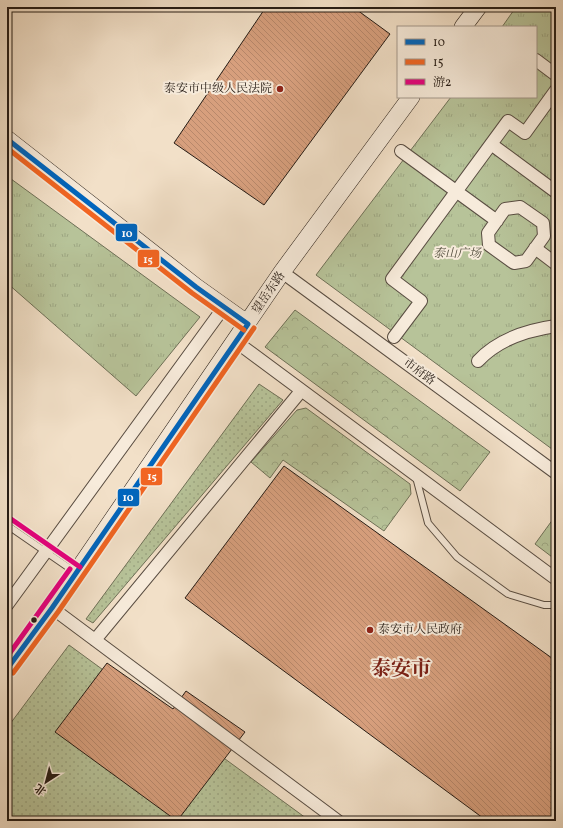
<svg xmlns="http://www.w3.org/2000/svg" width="563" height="828" font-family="Vollkorn,'Noto Serif SC',serif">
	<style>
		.grass { fill: url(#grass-dots); stroke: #6e7057 }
		.forest { fill: url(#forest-crowns); stroke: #6e7057 }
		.park { fill: url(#park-tufts); stroke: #6e7057 }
		.building { fill: url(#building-back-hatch); stroke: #261c15 }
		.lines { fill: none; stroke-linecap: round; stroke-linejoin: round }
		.lane-casing { stroke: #594d42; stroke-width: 8 }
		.street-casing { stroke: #594d42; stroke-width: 14 }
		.secondary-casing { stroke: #261c15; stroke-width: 18 }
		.lane { stroke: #f7ebdb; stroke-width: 6 }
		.street { stroke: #f7ebdb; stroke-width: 12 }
		.secondary { stroke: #f7ebdb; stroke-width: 17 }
		.bus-1-casing { stroke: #f7ebdb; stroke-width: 8 }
		.bus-2-casing { stroke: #f7ebdb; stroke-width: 8 }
		.bus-3-casing { stroke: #f7ebdb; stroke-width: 8 }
		.bus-1 { stroke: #0065bd; stroke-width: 5 }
		.bus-2 { stroke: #f26522; stroke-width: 5 }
		.bus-3 { stroke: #e5007d; stroke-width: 5 }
		.poi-dot { fill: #8f2418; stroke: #f7ebdb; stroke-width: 1.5 }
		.bus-dot { fill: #261c15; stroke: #f7ebdb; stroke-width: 1.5 }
		.labels { text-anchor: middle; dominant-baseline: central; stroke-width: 4; stroke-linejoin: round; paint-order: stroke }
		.poi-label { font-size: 12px; fill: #261c15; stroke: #f7ebdb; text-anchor: end }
		.park-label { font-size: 12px; font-style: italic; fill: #524e3d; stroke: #f7ebdb }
		.street-label { font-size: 12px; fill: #261c15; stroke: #f7ebdb }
		.town-label { font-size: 20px; font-weight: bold; fill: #7a1f14; stroke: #f7ebdb }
		.line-badge { stroke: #f7ebdb; stroke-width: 1.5 }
		.badge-label { font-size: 11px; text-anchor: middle; font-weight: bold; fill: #fff }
	</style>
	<defs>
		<pattern id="grass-dots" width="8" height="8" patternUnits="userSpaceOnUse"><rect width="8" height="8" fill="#b7c399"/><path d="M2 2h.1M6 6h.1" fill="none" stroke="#9da783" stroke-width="1.8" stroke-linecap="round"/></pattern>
		<pattern id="forest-crowns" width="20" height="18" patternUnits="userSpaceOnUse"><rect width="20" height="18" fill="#b7c399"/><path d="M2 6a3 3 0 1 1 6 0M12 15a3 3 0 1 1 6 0" fill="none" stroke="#9da783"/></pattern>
		<pattern id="park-tufts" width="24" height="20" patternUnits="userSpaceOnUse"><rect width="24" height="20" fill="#b7c399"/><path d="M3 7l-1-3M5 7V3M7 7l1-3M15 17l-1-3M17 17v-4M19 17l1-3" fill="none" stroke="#9da783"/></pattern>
		<pattern id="building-back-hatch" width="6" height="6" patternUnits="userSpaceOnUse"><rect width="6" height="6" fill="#d79f7d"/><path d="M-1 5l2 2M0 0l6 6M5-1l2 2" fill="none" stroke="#b8886b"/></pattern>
	</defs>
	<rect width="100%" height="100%" fill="#f2e0c8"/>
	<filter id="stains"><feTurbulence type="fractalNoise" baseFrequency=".005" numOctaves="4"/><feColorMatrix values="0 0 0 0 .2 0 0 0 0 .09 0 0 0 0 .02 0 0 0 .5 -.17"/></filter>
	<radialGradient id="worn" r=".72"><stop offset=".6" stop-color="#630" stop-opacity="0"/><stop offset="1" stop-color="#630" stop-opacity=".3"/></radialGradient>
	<path class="grass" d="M259 384 283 400 93 623 86 619Z
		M69 645 310 821H7V728Z"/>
	<path class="forest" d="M295 310 490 452 460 491 265 347Z
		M306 408 410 484 411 494 384 531 283 460 270 478 251 462 297 410Z
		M556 515V560L535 544Z"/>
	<path class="park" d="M516 7H556V452L316 275 451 97H536V27H502Z
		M7 176 200 317 136 396 7 283Z"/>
	<path class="building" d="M266 7H353L390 34 264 205 174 143Z
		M284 466 556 661V821H487L185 598Z
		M107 663 173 709 186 691 245 732 177 821 55 732Z"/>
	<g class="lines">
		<defs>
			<path id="lane" d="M416 477 428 523 457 557 508 594 544 605H556
				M7 525 75 572"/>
			<path id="street" d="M536 60 556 75
				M491 144 556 192
				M401 151 497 221
				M520 207 543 223 544 236 526 261 514 263 489 245 488 233 505 209Z
				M535 248 556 264
				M282 272 556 473
				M394 337 421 301 392 279 508 121 525 133 556 90
				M235 341 556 579
				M478 361C498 339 528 330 556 326
				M7 605 224 307
				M52 608 338 821
				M95 640 301 391"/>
			<path id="secondary" d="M463 27 478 7
				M7 139 196 287 248 324
				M7 669 52 608 282 272 411 97"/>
		</defs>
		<use href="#lane" class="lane-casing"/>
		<use href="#street" class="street-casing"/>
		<use href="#secondary" class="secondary-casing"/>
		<use href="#lane" class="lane"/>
		<use href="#street" class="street"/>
		<use href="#secondary" class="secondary"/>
		<defs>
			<path id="bus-1" d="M7 139 196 287 248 324
				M7 669 52 608 248 324"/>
			<path id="bus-2" d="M7 148 192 293 244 330
				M13 673 58 612 254 328"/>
			<path id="bus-3" d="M11 519 80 567
				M7 657 70 569"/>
		</defs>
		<use href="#bus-1" class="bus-1-casing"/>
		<use href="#bus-2" class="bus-2-casing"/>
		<use href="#bus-3" class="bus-3-casing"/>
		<use href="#bus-1" class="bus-1"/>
		<use href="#bus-2" class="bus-2"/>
		<use href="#bus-3" class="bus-3"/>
	</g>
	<g class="poi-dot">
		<circle cx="280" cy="89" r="4"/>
		<circle cx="370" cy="630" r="4"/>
	</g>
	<circle class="bus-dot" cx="34" cy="620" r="3.5"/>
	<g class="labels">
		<g class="poi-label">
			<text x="272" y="89">泰安市中级人民法院</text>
			<text x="378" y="630" text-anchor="start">泰安市人民政府</text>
		</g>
		<g class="park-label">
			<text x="457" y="254">泰山广场</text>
		</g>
		<g class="street-label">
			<text transform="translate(269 293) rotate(-56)">望岳东路</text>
			<text transform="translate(419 372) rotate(36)">市府路</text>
		</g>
		<g class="town-label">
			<text x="401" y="670">泰安市</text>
		</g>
	</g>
	<g class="line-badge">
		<rect x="115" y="223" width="23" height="19" rx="4" fill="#0065bd"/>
		<rect x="137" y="249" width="23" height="19" rx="4" fill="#f26522"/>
		<rect x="140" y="467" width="23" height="19" rx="4" fill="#f26522"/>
		<rect x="117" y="488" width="23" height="19" rx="4" fill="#0065bd"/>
	</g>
	<g class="badge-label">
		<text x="127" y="237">10</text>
		<text x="148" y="263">15</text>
		<text x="152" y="480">15</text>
		<text x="128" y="501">10</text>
	</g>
	<rect width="563" height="828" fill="none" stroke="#f2e0c8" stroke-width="24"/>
	<rect x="8" y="8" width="547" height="812" fill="none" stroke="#261c15" stroke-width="2"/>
	<rect x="12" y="12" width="539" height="804" fill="none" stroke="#261c15"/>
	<rect x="397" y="26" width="140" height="72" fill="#f7ebdb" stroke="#a3988c"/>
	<rect x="405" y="39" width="20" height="6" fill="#0065bd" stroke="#a3988c"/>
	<text x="433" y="46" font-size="12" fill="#261c15">10</text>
	<rect x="405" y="59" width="20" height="6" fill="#f26522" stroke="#a3988c"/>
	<text x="433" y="66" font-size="12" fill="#261c15">15</text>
	<rect x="405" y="79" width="20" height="6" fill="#e5007d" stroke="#a3988c"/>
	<text x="433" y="86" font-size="12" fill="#261c15">游2</text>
	<g transform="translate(46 782) rotate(216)" stroke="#f7ebdb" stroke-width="3" paint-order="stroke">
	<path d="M0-3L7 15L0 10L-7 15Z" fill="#261c15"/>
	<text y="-6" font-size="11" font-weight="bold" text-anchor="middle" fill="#261c15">北</text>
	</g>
	<rect width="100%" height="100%" filter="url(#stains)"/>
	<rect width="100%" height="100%" fill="url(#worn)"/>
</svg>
